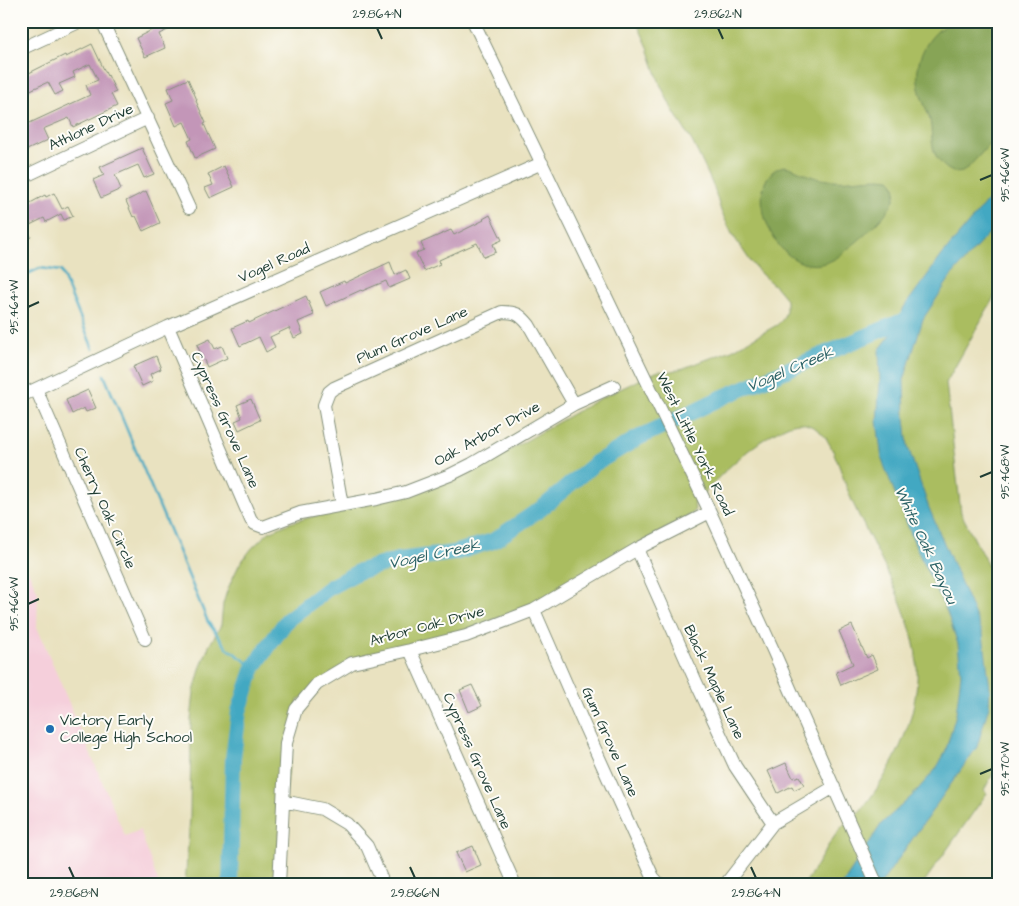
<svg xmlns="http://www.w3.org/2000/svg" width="1019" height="906" font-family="'Architects Daughter',sans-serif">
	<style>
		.built { fill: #f5cfdb }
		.green { fill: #aabd61; stroke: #647d4a }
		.forest { fill: #87a457; stroke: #537046 }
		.water { fill: #42a8c2; stroke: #30727b }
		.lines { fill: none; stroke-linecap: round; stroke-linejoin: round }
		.stream { stroke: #42a8c2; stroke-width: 2.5 }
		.river { stroke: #42a8c2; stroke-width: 16 }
		.building { fill: #c396b8 }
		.minor-casing { stroke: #84907a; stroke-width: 14 }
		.minor { stroke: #fff; stroke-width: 12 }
		.ticks { fill: none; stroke: #1f3d34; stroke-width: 2 }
		.poi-dot { fill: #1f6fb2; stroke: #fdfcf7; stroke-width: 2 }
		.labels { text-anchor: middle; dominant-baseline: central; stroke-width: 4; stroke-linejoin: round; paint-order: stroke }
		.street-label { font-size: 15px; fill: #1f3d34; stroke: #fdfcf7 }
		.poi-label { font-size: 15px; fill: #1f3d34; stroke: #fdfcf7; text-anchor: start }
		.water-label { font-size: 16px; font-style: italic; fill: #2b6266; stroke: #fdfcf7 }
		.neatline { fill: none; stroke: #1f3d34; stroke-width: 2 }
		.ticks-label { font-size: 12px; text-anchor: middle; fill: #1f3d34 }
	</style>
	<rect width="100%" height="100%" fill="#fdfcf7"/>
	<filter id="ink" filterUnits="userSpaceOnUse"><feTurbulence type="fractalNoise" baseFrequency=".02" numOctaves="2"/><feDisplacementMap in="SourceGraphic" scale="10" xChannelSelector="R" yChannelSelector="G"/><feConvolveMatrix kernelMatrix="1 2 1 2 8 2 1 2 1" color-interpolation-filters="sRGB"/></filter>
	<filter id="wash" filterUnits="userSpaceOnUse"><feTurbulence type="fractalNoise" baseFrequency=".0096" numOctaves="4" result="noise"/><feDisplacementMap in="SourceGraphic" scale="20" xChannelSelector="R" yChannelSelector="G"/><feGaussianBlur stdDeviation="1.12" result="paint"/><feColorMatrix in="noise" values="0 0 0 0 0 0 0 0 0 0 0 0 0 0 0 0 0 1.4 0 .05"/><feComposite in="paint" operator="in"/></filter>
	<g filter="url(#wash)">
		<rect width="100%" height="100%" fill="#e9e2c0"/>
		<path class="built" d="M21 556 38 592 37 627 125 836 140 830 159 885H21Z"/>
		<path class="green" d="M636 21H998V290L946 383 961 513 998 585V765L984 790 987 793 922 885H804C816 867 826 847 839 830 845 822 854 817 861 810 885 781 907 740 914 703 919 680 918 657 912 635 899 588 872 545 852 501 843 480 838 457 826 438 820 430 810 424 800 423 790 423 781 429 772 434 740 454 719 476 694 504L695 509 692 514 536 602 471 629 363 656 298 700 273 885H185L190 817 191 720 194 692 200 669 209 646 221 625 223 604 226 594 230 584 239 565 252 548 269 532 290 523 470 471 503 454 597 400 656 372 660 371 667 372 684 368 732 350 777 325 783 319 786 311V299L776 287 762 275 751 262 732 234 721 211 714 188 707 172 693 143 672 109 660 84 647 45Z"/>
		<path class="forest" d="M952 21H998C998 45 998 70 998 94 998 105 999 117 998 128 996 137 983 152 976 159 972 163 967 170 962 172 950 176 937 161 934 151 931 141 932 130 930 120 927 109 921 99 919 88 913 61 927 34 952 21Z
			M784 166C792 167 798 171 806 174 814 178 824 180 832 180 852 182 871 176 890 179 915 200 852 245 838 257 778 295 734 178 784 166Z"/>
		<path class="water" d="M998 188V223L952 275 923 319 904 380 905 418 908 447 929 508 983 634 990 688 989 706 977 747 880 885H842L882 823 912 796 936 769 945 753 956 714 961 674 958 644 947 612 918 552 882 460 877 421 880 381 879 350 894 331 904 307 943 254Z"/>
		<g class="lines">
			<path class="stream" d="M21 277 40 268 61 271 93 349
				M104 375 208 622 227 648 254 667"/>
			<path class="river" d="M230 885 233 758 239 711 254 667 287 620 330 587 360 571 398 560 454 553 493 541 542 508 594 464 638 438 723 397 907 319"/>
		</g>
		<g id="blocks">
			<path class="building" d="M148 21H167L170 29 159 34 165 48 145 57 136 38 152 30Z
				M92 44 107 76 108 75 116 92 111 94 117 106 73 127 69 118 43 129 48 140 27 150 21 138V127L90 95 86 85 98 80 90 64 73 72 75 77 59 84 63 91 55 95 48 82 26 92 21 82V77L65 55 66 57Z
				M188 79 197 100 196 101 206 123 204 124 215 149 195 158 188 141 192 139 184 122 176 126 166 103 173 100 168 88Z
				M142 148 154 174 144 178 138 165 115 175 121 189 101 198 93 180 104 175 100 167Z
				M224 166 234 187 210 198 205 188 213 185 208 174Z
				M146 191 160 223 143 231 136 216 133 217 126 201Z
				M54 193 62 209 68 206 73 216 64 220 61 214 46 222 44 218 26 227 31 237 21 242V208L45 195 46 197Z
				M490 215 502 240 493 244 496 252 484 257 477 243 439 260 440 264 424 271 416 253 424 250 421 243 451 230 454 235 484 220 483 219Z
				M390 262 395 275 406 270 410 279 389 288 386 281 362 291 361 290 326 306 320 292 344 281 345 283Z
				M306 296 314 315 298 322 303 334 294 338 289 328 270 337 275 347 266 352 259 337 240 346 232 328 248 321 249 323Z
				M210 339 215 349 222 346 227 358 207 367 197 345Z
				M156 356 161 369 150 374 153 381 142 386 133 366Z
				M88 390 96 408 86 412 84 408 72 414 66 400Z
				M251 399 260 420 239 430 235 421 242 418 237 405Z
				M852 625 867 658 872 655 878 669 841 685 836 672 853 664 839 631Z
				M472 685 482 706 469 712 460 690Z
				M786 763 793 778 799 776 804 785 794 790 792 786 778 793 768 771Z
				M473 846 481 865 465 872 456 853Z"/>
		</g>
	</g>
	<g filter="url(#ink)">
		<use href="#blocks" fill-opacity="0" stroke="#84907a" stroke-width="1"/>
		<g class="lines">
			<defs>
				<path id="minor" d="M102 21 189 208
					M473 21 710 512 773 650 877 885
					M21 49 81 21
					M21 178 148 118
					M168 327 251 520 255 524 263 527 300 513 376 499 406 492 450 475 472 464 574 404 614 386
					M36 389 145 639
					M21 396 168 327 542 163
					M342 505 324 405 329 392 334 388 502 312C516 312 520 314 529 325L574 404
					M637 549 696 682 735 766 773 823
					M534 610 585 727 653 877 660 885
					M410 650 515 885
					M283 801 322 809 347 824 367 846 384 885
					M279 885 286 743 296 709 317 684 352 663 410 650 466 636 534 610 637 549 710 512
					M725 885 773 823 834 787"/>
			</defs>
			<use href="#minor" class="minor-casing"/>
			<use href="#minor" class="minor"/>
		</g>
	</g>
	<path class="ticks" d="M377 28 382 39M718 28 723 39M980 180 992 175M28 307 39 302M980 477 992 472M28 604 39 599M980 774 992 769M69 867 74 878M410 867 415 878M751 867 756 878"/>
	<circle class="poi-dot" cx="50" cy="729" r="5"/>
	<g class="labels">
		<g class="street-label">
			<text transform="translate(91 127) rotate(-25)">Athlone Drive</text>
			<text transform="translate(274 263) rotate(-24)">Vogel Road</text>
			<text transform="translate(412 335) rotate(-24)">Plum Grove Lane</text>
			<text transform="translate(225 420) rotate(66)">Cypress Grove Lane</text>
			<text transform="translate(487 434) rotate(-29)">Oak Arbor Drive</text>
			<text transform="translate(695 444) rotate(64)">West Little York Road</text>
			<text transform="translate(105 508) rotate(66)">Cherry Oak Circle</text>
			<text transform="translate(427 626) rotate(-15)">Arbor Oak Drive</text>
			<text transform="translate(714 682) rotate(65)">Black Maple Lane</text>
			<text transform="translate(610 742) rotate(66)">Gum Grove Lane</text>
			<text transform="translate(477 761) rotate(66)">Cypress Grove Lane</text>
		</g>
		<g class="poi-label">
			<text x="60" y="720">Victory Early<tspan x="60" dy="17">College High School</tspan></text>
		</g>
		<g class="water-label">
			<text transform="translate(790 369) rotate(-23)">Vogel Creek</text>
			<text transform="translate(926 545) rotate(65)">White Oak Bayou</text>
			<text transform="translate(434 554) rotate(-12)">Vogel Creek</text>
		</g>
	</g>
	<rect width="1019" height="906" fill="none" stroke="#fdfcf7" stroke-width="55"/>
	<rect x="28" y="28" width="964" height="850" class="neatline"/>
	<g class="ticks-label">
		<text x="377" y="18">29.864°N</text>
		<text x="718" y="18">29.862°N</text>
		<text transform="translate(1005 175) rotate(-90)" y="4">95.466°W</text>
		<text transform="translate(14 307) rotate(-90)" y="4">95.464°W</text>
		<text transform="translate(1005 472) rotate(-90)" y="4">95.468°W</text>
		<text transform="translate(14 604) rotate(-90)" y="4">95.466°W</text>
		<text transform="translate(1005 769) rotate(-90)" y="4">95.470°W</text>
		<text x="74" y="897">29.868°N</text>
		<text x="415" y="897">29.866°N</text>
		<text x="756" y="897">29.864°N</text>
	</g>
</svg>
